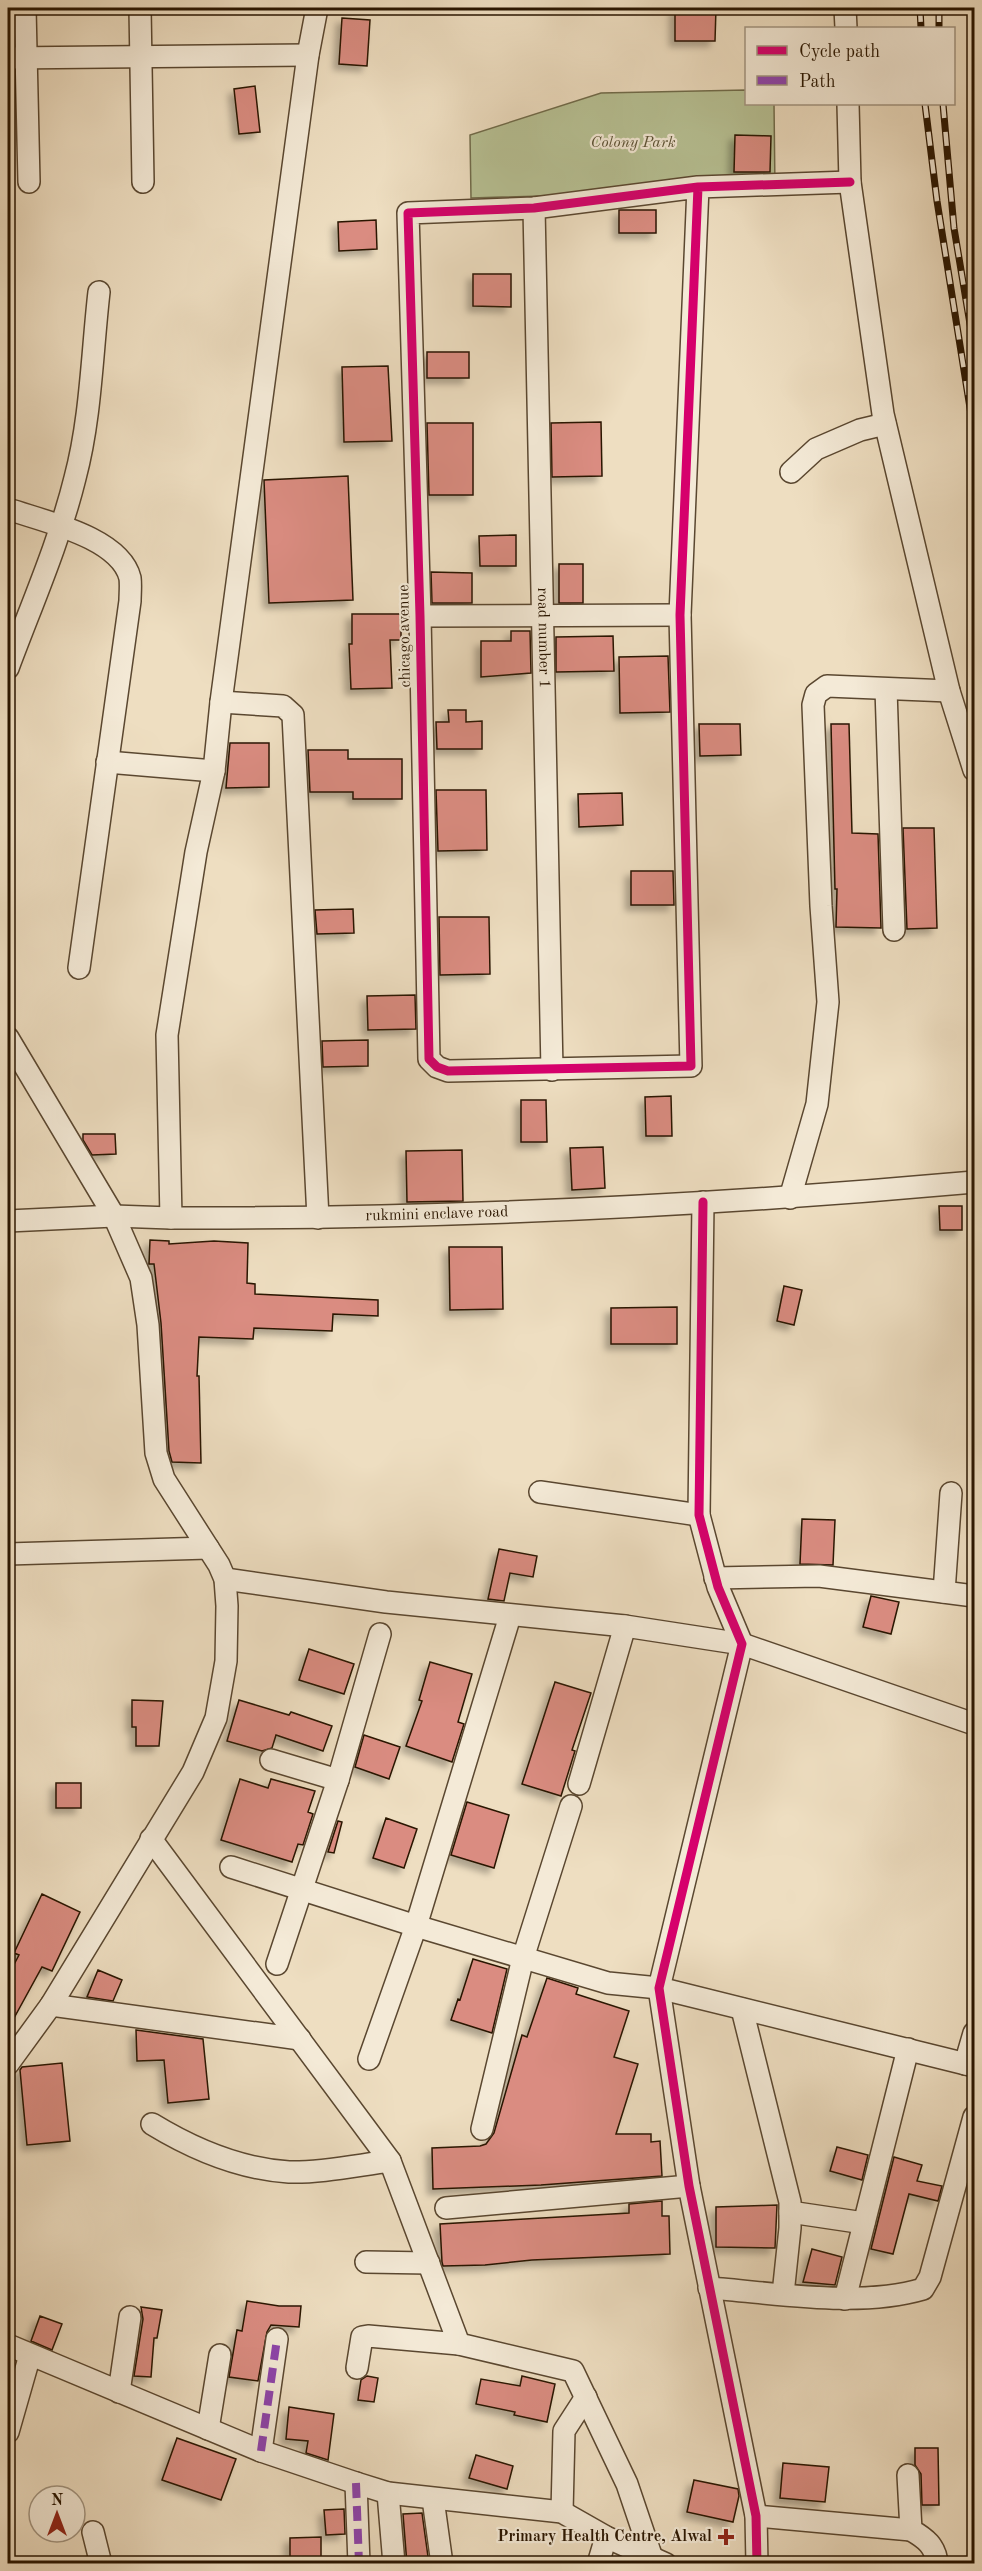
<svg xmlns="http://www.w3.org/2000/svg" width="982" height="2571" font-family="'Old Standard TT',serif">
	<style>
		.green { fill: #b7c194; stroke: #706b4a; stroke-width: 1.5 }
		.building { fill: #da8c81; stroke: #291500; stroke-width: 1.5; filter: url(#shadow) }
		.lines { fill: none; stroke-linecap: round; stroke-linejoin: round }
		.minor-casing { stroke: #5a4730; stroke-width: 24 }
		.minor { stroke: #f4ead7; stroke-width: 21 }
		.rail-casing { stroke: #291500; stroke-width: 7 }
		.rail { stroke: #f4ead7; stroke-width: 4.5; stroke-dasharray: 14; stroke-linecap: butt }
		.quiet { stroke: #8e44ad; stroke-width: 8; stroke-dasharray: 15 8; stroke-linecap: butt }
		.cycleway-casing { stroke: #f4ead7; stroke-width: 13 }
		.cycleway { stroke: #d6006c; stroke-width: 9 }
		.poi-dot { fill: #8f2418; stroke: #f4ead7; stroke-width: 2 }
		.labels { text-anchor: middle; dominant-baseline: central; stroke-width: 4.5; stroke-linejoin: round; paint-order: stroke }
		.park-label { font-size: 16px; font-style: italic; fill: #5b5134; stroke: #f4ead7 }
		.street-label { font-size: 16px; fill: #291500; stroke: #f4ead7 }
		.poi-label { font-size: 16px; font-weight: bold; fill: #291500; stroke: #f4ead7; text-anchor: end }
	</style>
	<defs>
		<filter id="shadow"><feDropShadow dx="-5.5" dy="5.5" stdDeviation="3" flood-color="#0004"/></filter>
	</defs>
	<rect width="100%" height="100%" fill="#eedec1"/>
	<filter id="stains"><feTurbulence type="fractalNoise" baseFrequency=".00333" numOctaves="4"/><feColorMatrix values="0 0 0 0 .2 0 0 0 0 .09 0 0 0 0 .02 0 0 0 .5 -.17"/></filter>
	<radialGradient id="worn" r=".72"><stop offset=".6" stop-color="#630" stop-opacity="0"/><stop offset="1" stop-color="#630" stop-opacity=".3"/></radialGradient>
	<path class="green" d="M746 90V104H774L775 189 471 198 470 135 601 93Z"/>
	<path class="building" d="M675 8H716L715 41H675Z
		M342 18 370 20 367 66 339 64Z
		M255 86 260 132 239 134 234 89Z
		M735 135 771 136 770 172H734Z
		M619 210H656V233H619Z
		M376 220 377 249 339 251 338 222Z
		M473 274H511V307L473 306Z
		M427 352H469V378H427Z
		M388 366 392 441 344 442 342 367Z
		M601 422 602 476 552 477 551 423Z
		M427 423H473V495H429Z
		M348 476 353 600 269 603 264 480Z
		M516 535V566H480L479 536Z
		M559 564H583V603H559Z
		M431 572 472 573V603H432Z
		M352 614H401V640H390L392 688 351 689 349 644H352Z
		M511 631H530L531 673 481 677V641H511Z
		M613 636 614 671 556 672V637Z
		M668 656 670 712 620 713 619 657Z
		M448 710H466V722L482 721V749H437L436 722H449Z
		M699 724H740L741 755 700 756Z
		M831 724H849L852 833 878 834 881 928 836 927 837 889H835Z
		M230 743H269V787L226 788Z
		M308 750H348V759H402V799H353V792H310Z
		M436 790H486L487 850 438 851Z
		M622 793 623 825 579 827 578 794Z
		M903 828H934L937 928 907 929Z
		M631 871H673L674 905H631Z
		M353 909 354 933 317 934 315 910Z
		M439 917H489L490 974 440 975Z
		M415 995 416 1029 368 1030 367 996Z
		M368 1040V1066L323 1067 322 1041Z
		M671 1096 672 1136H646L645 1097Z
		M521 1100H546L547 1142H521Z
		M83 1134H115L116 1154 92 1155 83 1140Z
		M603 1147 605 1188 572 1190 570 1148Z
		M462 1150 463 1201 407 1202 406 1151Z
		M939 1206H962V1230H940Z
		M150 1240 169 1241V1244L214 1241 248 1243 247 1283 255 1284V1294L378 1300V1316L333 1314 332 1331 254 1328 253 1339 199 1337 197 1376H199L201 1463 172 1462 169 1451 161 1323 154 1264H149Z
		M449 1247H502L503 1309 450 1310Z
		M784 1286 802 1290 794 1325 777 1321Z
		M677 1307V1344H611V1308Z
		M802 1519 835 1520 833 1565 800 1564Z
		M499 1549 537 1556 533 1577 510 1573 504 1601 488 1599Z
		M871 1596 899 1602 891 1634 863 1627Z
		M309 1649 354 1664 344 1694 299 1680Z
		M430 1662 472 1674 458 1722 464 1724 452 1762 406 1746 422 1701 419 1700Z
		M555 1682 591 1693 572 1750 575 1751 561 1796 522 1784Z
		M132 1700 163 1701 159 1746H136V1727H132Z
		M239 1700 289 1715 291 1712 332 1726 323 1751 276 1735 272 1748 262 1751 227 1741Z
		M364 1735 400 1747 389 1779 355 1767Z
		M240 1779 268 1788 271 1779 315 1791 308 1812 313 1814 303 1845 298 1844 292 1862 221 1840Z
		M56 1783H81V1808H56Z
		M467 1802 509 1815 494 1868 451 1855Z
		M386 1818 417 1829 404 1868 373 1858Z
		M338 1821 342 1822 334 1853 328 1852Z
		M42 1894 80 1912 52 1971 42 1967 8 2029V1976L19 1955 14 1953Z
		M473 1959 507 1969 492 2033 451 2020 458 1999 460 2000Z
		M98 1970 122 1980 113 2001 87 1997Z
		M547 1978 578 1988 576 1994 629 2011 614 2057 638 2064 616 2134H651V2142L660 2141 662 2176 541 2185 433 2189 432 2148 480 2146 486 2144 494 2133 522 2035 527 2037Z
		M136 2030 203 2039 209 2099 168 2103 164 2060 137 2061Z
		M62 2063 70 2141 27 2145 20 2070 22 2067Z
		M837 2147 868 2155 862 2180 830 2171Z
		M894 2157 922 2165 917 2181 942 2186 938 2201 909 2194 893 2254 871 2249Z
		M662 2201V2216H669L670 2254 532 2260 485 2265 443 2266 442 2262 440 2224 629 2213V2204Z
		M777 2205 775 2248 716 2247V2207Z
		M812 2249 842 2257 835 2285 803 2282Z
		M247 2301 279 2306H301L299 2327 271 2325 267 2332 258 2381 229 2377 237 2330 242 2331Z
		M141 2307 162 2310 157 2338H154L151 2377 134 2376 143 2319Z
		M40 2316 62 2324 52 2350 31 2341Z
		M367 2376 378 2378 374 2402 358 2400 361 2380Z
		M522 2376 555 2384 547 2422 514 2415 515 2412 476 2404 481 2379 520 2386Z
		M289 2407 334 2414 328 2460 306 2453 308 2441 286 2439Z
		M177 2438 236 2459 221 2500 162 2480Z
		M915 2448H938L939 2505H922L921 2474 915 2465Z
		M476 2455 513 2466 507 2489 469 2478Z
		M783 2463 829 2467 825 2502 780 2498Z
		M694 2480 738 2489 739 2496 733 2522 687 2512Z
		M344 2509 345 2534 326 2535 324 2510Z
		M422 2513 429 2564H407L403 2514Z
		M321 2537V2564H290V2538Z"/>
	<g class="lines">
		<defs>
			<g id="minor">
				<path d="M25 8 29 182"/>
				<path d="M140 8 143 182"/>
				<path d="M845 8 846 28"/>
				<path d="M8 58 308 55"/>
				<path d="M848 104 850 182 883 414 949 691 974 770"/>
				<path d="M698 187 680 615 691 1066 448 1071 437 1067 429 1059 420 616 408 213 534 208 698 187 850 182"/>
				<path id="s1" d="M534 208 552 1070"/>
				<path d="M791 472 816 449 860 430 885 424"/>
				<path d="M8 509C42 521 120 537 130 578 131 585 130 594 130 601L79 968"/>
				<path d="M420 616 680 615"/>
				<path d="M8 668C31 606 59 543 75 478 91 418 92 353 99 292"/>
				<path d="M886 689 894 930"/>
				<path d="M221 702 283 706 293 715 318 1218"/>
				<path d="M107 762 214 771"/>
				<path d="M8 1038 114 1216 141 1278 148 1325 156 1453 164 1479 219 1565 225 1579 227 1606 226 1661 216 1718 193 1772 51 2005 8 2064"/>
				<path d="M790 1198 817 1104 828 1002 821 906 813 705 816 694 827 686 949 691"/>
				<path d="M703 1202 699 1515 718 1587 742 1644 659 1988 689 2186 756 2516 757 2564"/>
				<path id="s2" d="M171 1218C439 1219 708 1206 974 1182"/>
				<path d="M8 1221 114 1216 171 1218 167 1035 196 852 214 771 221 702 308 55 317 8"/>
				<path d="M540 1492 699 1515"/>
				<path d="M8 1554 208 1548"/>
				<path d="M715 1578 819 1576 974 1596"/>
				<path d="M225 1579 386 1602 625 1626 742 1644 974 1724"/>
				<path d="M944 1592 951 1493"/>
				<path d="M271 1760 338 1780"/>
				<path d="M579 1784 625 1626"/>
				<path d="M151 1839 390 2161 459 2344 573 2371 627 2484 652 2558"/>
				<path d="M231 1867 416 1926 608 1983 659 1988 974 2066"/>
				<path d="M277 1964 338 1780 380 1634"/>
				<path d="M51 2005 300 2039"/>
				<path d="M742 2009 790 2202V2228L783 2294"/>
				<path d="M369 2059 416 1926 510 1616"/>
				<path d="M965 2064 974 2033"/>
				<path d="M152 2124C193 2149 241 2169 289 2172 321 2173 358 2165 390 2161"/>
				<path d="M482 2129 523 1958 571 1806"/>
				<path d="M446 2208 689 2186"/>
				<path d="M790 2212 864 2223"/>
				<path d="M366 2262 429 2263"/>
				<path d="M709 2288C777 2293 858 2308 923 2289L930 2277 974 2117"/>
				<path d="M845 2299 908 2049"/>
				<path d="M8 2345 261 2451 356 2483 388 2493 562 2512 606 2537 666 2564"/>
				<path d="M357 2368 362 2337 368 2336 459 2344"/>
				<path d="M119 2392 130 2317"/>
				<path d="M208 2429 220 2355"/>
				<path d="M8 2432 30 2355"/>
				<path d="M261 2451 277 2339"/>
				<path d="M908 2475 911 2530C925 2538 936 2546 937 2564"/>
				<path d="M356 2483 359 2564"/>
				<path d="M388 2493 394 2564"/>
				<path d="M433 2499 442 2564"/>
				<path d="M562 2512 564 2431 586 2397"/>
				<path d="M756 2516 911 2530"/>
				<path d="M93 2532 101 2564"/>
				<path d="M598 2564 606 2537"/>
			</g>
		</defs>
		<use href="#minor" class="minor-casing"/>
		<use href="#minor" class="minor"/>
		<defs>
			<path id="rail" d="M920 8 921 28
				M939 8V28
				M925 104 937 201 974 433
				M943 104 954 228 974 348"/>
		</defs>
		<use href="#rail" class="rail-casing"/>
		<use href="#rail" class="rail"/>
		<path class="quiet" d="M261 2451 277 2339
			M356 2483 359 2564"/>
		<defs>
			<path id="cycleway" d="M698 187 680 615 691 1066 448 1071 437 1067 429 1059 420 616 408 213 534 208 698 187 850 182
				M703 1202 699 1515 718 1587 742 1644 659 1988 689 2186 756 2516 757 2564"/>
		</defs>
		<use href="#cycleway" class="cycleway-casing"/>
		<use href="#cycleway" class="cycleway"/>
	</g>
	<path class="poi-dot" d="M723 2528h6v6h6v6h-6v6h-6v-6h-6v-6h6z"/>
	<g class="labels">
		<g class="park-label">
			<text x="633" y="143">Colony Park</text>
		</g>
		<g class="street-label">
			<text transform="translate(405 636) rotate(-91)">chicago avenue</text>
			<text stroke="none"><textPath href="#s1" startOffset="430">road number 1</textPath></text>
			<text stroke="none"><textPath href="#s2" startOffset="266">rukmini enclave road</textPath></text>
		</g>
		<g class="poi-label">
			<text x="712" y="2537">Primary Health Centre, Alwal</text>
		</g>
	</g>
	<rect width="982" height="2571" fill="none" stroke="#eedec1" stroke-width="30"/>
	<rect x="9" y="9" width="964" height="2553" fill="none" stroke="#291500" stroke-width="3"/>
	<rect x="15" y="15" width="952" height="2541" fill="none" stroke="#291500" stroke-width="1.5"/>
	<rect x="745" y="27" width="210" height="78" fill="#f4ead7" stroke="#a39581" stroke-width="1.5"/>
	<rect x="757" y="46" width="30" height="9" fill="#d6006c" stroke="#a39581" stroke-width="1.5"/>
	<text x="799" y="57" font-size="18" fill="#291500">Cycle path</text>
	<rect x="757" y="76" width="30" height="9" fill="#8e44ad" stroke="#a39581" stroke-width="1.5"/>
	<text x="799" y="87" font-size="18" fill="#291500">Path</text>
	<g transform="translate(57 2514)"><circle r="28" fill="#f4ead7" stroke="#a39581" stroke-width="1.5"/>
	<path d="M0-4.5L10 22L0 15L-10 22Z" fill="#8f2418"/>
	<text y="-9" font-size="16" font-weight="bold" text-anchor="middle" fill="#291500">N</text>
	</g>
	<rect width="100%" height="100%" filter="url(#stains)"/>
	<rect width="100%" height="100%" fill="url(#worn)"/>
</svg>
